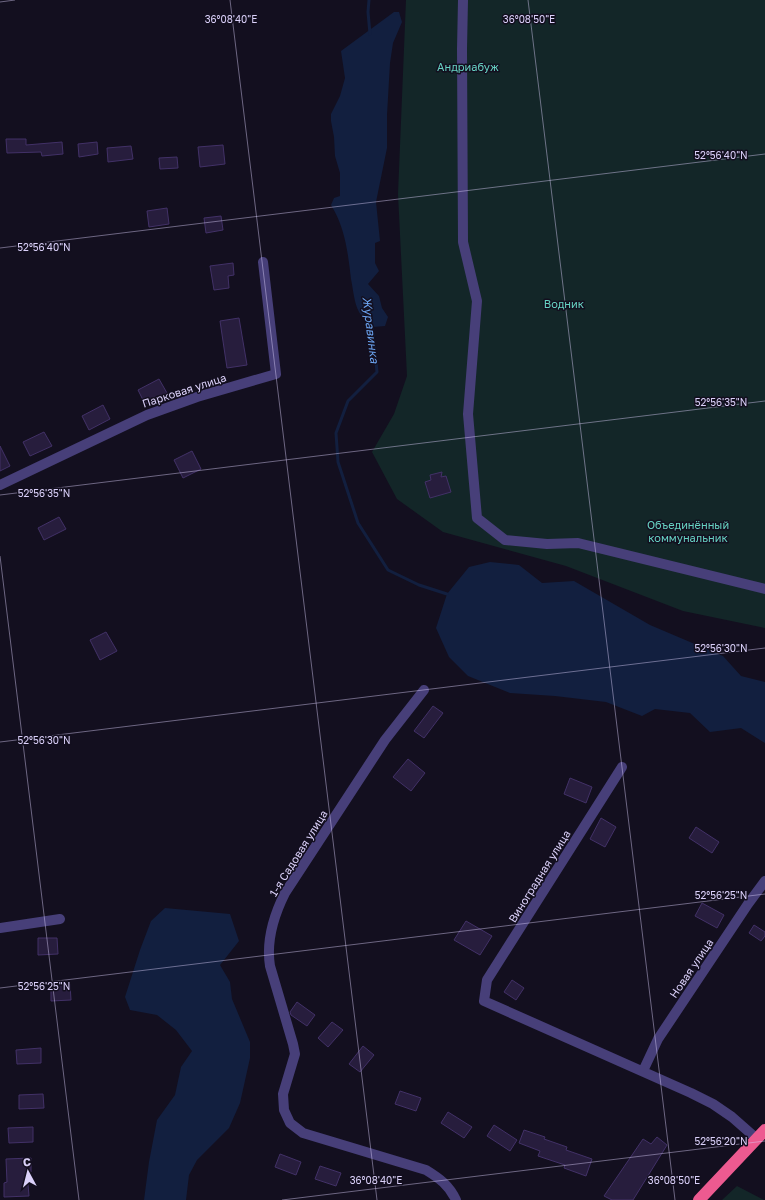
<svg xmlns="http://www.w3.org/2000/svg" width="765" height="1200" font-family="'Golos Text',sans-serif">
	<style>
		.green { fill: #132628 }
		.water { fill: #121f3f }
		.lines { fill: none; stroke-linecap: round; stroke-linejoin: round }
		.stream { stroke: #121f3f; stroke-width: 3 }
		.building { fill: #271d3d; stroke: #423167 }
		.street { stroke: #473f79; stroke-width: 10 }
		.highway { stroke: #ed5a90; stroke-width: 12 }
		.ticks { fill: none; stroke: #dbd1fa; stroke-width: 1; stroke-opacity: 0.45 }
		.labels { text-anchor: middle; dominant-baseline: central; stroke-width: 3; stroke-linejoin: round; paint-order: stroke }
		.park-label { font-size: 11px; fill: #66d1c2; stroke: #130f1f }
		.street-label { font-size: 11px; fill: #dbd1fa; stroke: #130f1f }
		.water-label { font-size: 12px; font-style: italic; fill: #6ba3ef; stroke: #130f1f }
		.ticks-label { font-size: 10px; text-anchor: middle; fill: #dbd1fa; stroke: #130f1f; stroke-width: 3; stroke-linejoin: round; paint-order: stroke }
	</style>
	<rect width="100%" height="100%" fill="#130f1f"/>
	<path class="green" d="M406 0H765V628L683 611 566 566 443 532 397 499 372 452 394 414 407 376 398 194Z
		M737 1186 764 1200H722Z"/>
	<path class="water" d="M394 12H399L402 22 393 43 390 63 387 115V148L376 202 380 241 375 243V263L379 271 368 284 379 296 382 308 388 317 385 326 373 327C369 323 362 317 359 312 354 303 353 288 351 279 348 253 345 227 331 205L334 198 340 196V173L335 156 334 137 331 121V114L340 96 345 78 341 51Z
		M490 562 519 565 542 583 574 581 650 625 723 656 741 676 765 682V743L741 728 710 732 690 713 655 709 642 716 606 702 555 696 510 693 468 676 449 657 436 628 447 594 469 567Z
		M165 908 230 914 239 941 220 965 230 982 232 999 250 1042V1058L240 1103 229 1128 197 1160 189 1175 186 1200H144L149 1162 157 1120 175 1095 181 1067 192 1051 176 1030 157 1015 130 1010 125 997 140 950 151 921Z"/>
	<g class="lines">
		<path class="stream" d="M369 0 368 12 370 34
			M372 324 377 372 348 401 336 433 338 462 358 523 388 570 419 585 447 594"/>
	</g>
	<path class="building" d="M6 139H26V145L62 142 63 154 42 156 41 152 7 153Z
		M97 142 98 154 79 157 78 144Z
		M223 145 225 164 200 167 198 147Z
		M131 146 133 159 108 162 107 148Z
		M177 157 178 168 160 169 159 158Z
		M167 208 169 224 149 227 147 211Z
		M221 216 223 230 206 233 204 218Z
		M233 263 234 275 228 276 229 288 214 290 210 266Z
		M239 318 247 365 227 368 220 321Z
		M159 379 167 393 145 404 138 390Z
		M103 405 110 419 89 430 82 416Z
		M44 432 52 446 30 456 23 442Z
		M0 446 10 466 0 471Z
		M192 451 201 469 183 478 174 460Z
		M442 472 441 477 446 476 451 492 430 498 425 482 431 480 430 475Z
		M59 517 66 529 44 540 38 528Z
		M106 632 117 651 100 660 90 640Z
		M433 706 443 713 424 738 414 731Z
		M408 759 425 773 411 791 393 777Z
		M570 778 592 787 586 803 564 794Z
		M601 818 616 827 605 847 590 839Z
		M696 827 719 842 712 853 689 838Z
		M702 903 724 915 717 928 695 916Z
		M466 921 492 936 480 955 454 940Z
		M754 925 765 932V936L761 941 749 933Z
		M38 938H57L58 954 38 955Z
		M512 980 524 988 516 1000 504 992Z
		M51 984H70L71 1000 51 1001Z
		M297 1002 315 1015 307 1026 291 1015 290 1012Z
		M332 1022 343 1030 328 1047 318 1038Z
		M363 1046 374 1055 360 1072 349 1064Z
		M41 1048V1063L17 1064 16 1050Z
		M400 1091 421 1098 416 1111 395 1104Z
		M43 1094 44 1108 19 1109V1095Z
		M448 1112 472 1127 464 1138 441 1123Z
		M494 1125 517 1140 510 1151 487 1136Z
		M33 1127V1142L9 1143 8 1128Z
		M524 1130 545 1137 544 1139 567 1147 566 1150 592 1159 586 1176 564 1168 565 1165 538 1156 540 1151 519 1143Z
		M657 1137 667 1145 633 1200H612L604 1196 643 1139 651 1144Z
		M280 1154 301 1162 296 1175 275 1167Z
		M31 1158V1172H27L29 1196 4 1197V1183L7 1182 6 1159Z
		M320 1166 341 1173 336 1186 315 1179Z"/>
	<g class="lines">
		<path class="street" d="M463 0 462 49 463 242 477 301 468 414 477 518 505 540 547 544 578 543 765 589
			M0 485 147 415 197 397 276 374 263 262
			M424 690 385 740 285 893C274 915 266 941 270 966L293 1044 295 1054 283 1094 284 1110 290 1123 303 1133 426 1170C439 1178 449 1185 456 1200
			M622 767 487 980 484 1001 691 1093 713 1104 732 1117 757 1139
			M0 928 60 919
			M643 1071 658 1039 748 904 765 881"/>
		<path class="highway" d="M699 1200 765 1130"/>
	</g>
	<path class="ticks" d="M230 0 377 1200M528 0 675 1200M0 2 15 0M0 248 765 154M0 495 765 401M0 556 79 1200M0 742 765 648M0 988 765 894M282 1200 765 1141"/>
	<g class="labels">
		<g class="park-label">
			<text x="468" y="66">Андриабуж</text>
			<text x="564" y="303">Водник</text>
			<text x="688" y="524">Объединённый<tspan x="688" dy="13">коммунальник</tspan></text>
		</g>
		<g class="street-label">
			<text transform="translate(184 390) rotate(-18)">Парковая улица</text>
			<text transform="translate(298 853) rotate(-58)">1-я Садовая улица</text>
			<text transform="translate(539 876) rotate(-58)">Виноградная улица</text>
			<text transform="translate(691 968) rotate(-56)">Новая улица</text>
		</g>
		<g class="water-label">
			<text transform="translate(371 330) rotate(83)">Журавинка</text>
		</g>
	</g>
	<g class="ticks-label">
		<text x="231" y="23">36°08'40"E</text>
		<text x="529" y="23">36°08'50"E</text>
		<text x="721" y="159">52°56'40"N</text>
		<text x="44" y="251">52°56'40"N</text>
		<text x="721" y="406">52°56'35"N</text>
		<text x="44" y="497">52°56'35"N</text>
		<text x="721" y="652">52°56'30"N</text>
		<text x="44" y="744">52°56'30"N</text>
		<text x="721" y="899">52°56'25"N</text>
		<text x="44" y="990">52°56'25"N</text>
		<text x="721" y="1145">52°56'20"N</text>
		<text x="376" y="1184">36°08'40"E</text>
		<text x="674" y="1184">36°08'50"E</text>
	</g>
	<g transform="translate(28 1172) rotate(353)" stroke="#130f1f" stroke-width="3" paint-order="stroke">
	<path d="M0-3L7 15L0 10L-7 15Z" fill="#dbd1fa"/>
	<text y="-6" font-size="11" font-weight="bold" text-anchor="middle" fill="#dbd1fa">С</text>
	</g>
</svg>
